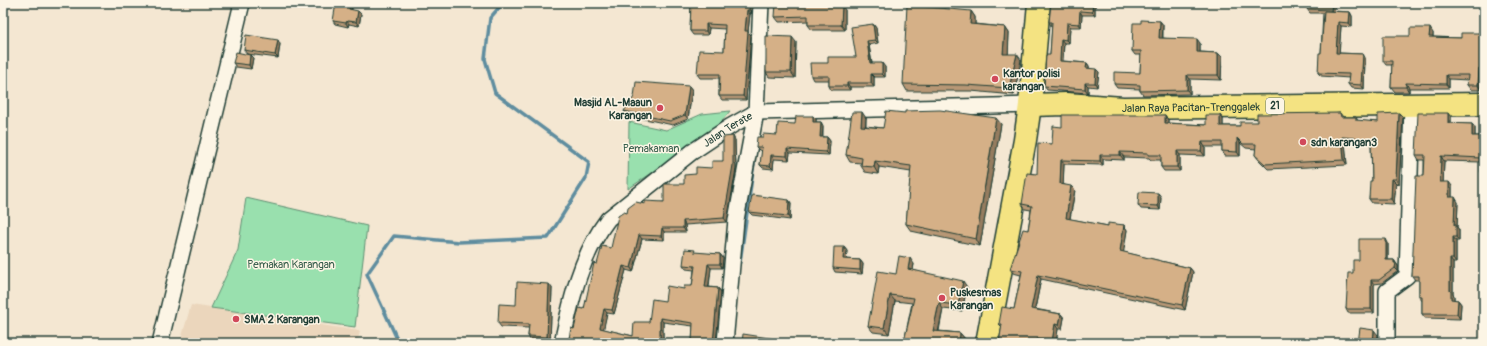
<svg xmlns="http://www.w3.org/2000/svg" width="1487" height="346" viewBox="0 0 1487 346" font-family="Pangolin,sans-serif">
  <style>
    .built { fill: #ebd6bc }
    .green { fill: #99e0ae; stroke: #5c8e71 }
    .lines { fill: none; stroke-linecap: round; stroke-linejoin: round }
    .stream { stroke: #5e8d9f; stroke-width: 3.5 }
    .minor-casing { stroke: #1f3d34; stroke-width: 18 }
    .highway-casing { stroke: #1f3d34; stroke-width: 25 }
    .minor { stroke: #fcf5e5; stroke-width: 15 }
    .highway { stroke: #f4e382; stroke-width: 22 }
    .wall { fill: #b79774; stroke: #1f3d34 }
    .shaded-wall { fill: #957b5e; stroke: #1f3d34 }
    .building { fill: #d5b087; stroke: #1f3d34 }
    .poi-dot { fill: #d1495b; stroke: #fcf5e5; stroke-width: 1.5 }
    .labels { text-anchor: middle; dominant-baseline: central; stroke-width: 3; stroke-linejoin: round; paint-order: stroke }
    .shield { fill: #fcf5e5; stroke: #617469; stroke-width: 1 }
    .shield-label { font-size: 10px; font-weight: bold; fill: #1f3d34 }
    .poi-label { font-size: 11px; font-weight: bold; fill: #1f3d34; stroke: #fcf5e5; text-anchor: start }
    .street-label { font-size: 11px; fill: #1f3d34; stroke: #fcf5e5 }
    .park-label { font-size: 11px; fill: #375e4c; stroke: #fcf5e5 }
  </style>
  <rect width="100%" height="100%" fill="#f4e7d2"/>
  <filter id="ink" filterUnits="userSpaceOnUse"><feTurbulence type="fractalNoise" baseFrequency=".025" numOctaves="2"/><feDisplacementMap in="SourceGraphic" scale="8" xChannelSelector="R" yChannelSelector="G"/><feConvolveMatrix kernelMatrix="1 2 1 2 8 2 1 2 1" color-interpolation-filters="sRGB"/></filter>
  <g filter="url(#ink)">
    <path class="built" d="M191,305L211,308L360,331L357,343H180Z"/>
    <g class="green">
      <path d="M730,111L713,132L628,189L629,122L666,130L702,114Z"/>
      <path d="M246,198L367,226L355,327L211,308L238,250Z"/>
    </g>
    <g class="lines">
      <g class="stream">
        <path d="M740,262L754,163"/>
        <path d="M399,343L367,274L394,236L459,242L548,238L586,178L589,162L495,93L485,59L490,18L503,3"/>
      </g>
      <g class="minor-casing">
        <g id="minor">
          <path d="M160,343L242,3"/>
          <path id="s1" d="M562,343C571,300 581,255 608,219L692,152L731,126L756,112L1030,105"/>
          <path d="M725,343L736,220L756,112L761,3"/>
          <path d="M1387,343V291L1407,276L1412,105"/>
        </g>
      </g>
      <g class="highway-casing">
        <g id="highway">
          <path id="s2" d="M1030,105L1066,104L1123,108L1484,104"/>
          <path d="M987,343L1025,140L1030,105L1039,3"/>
        </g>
      </g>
      <use href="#minor" class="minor"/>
      <use href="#highway" class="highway"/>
    </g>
    <g class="wall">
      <path d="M691,3H753L751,14H750L748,32L751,35L746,100H722L719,96V78H700L697,74L724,51L725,29L709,28L708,35H693L690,31Z"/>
      <path d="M1051,3H1095V15H1082L1081,27H1070L1069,43H1064L1063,61L1087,63L1089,66V68L1099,72L1097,87L1088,86V93L1047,90L1044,86L1050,55L1052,26H1051L1049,22Z"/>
      <path d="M1308,3L1334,11L1350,12L1352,16V27L1341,26L1339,53L1363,54L1365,58L1364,89L1351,88L1348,84L1349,78L1321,76L1318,73L1321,53L1323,13H1310L1307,9Z"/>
      <path d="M817,4L845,10V30H812L808,25V21L779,22L775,17Z"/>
      <path d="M352,6V10L361,14L359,26L349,24L348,27L335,24L333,21Z"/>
      <path d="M971,11L975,17V24L1005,27L1009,33L1008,54L1021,60L1014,95L971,91H907L903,84Z"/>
      <path d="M1160,21L1163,25V38L1200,43V52L1218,53L1222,57L1221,80L1190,79V94L1143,95L1140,91V89L1117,88L1114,84L1140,73L1141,55H1135L1132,51L1141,23Z"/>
      <path d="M873,24L876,28L878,43L869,45L872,63L885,67V77H874V87H850V90H831L829,86V80H813L811,76L828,63L856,57Z"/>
      <path d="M1433,33V37L1461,38L1484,33V73H1482L1481,90H1471L1467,85L1468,80L1449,79V88H1409V92H1395L1391,87L1392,65H1386L1383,61L1410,36Z"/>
      <path d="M796,42L795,78L769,77L766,72Z"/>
      <path d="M280,44L278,58L247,54L244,50Z"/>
      <path d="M250,55L253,58L251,69L236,67L233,63Z"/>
      <path d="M689,86L692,90L688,119L673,125L626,115L624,111Z"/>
      <path d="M1340,113L1343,117H1356L1358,121L1378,122L1399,113L1403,117L1399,184L1396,183L1394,204L1372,203L1369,199L1372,181L1371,143L1345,142L1347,165L1268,169L1259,160L1255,155L1256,149L1246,148L1240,143V156H1225L1222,151V147H1205V156L1180,155V171H1164L1161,167V160H1151L1149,158L1124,157V160L1103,159V165L1064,164L1063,184L1075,190L1070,219L1108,226L1124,225L1127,230L1123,252L1190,268L1193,272L1185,310L1041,279L1035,309L1061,314L1064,318L1062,329H1058L1056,343H999L1002,327L999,324L1014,309L1021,275L1013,273L1010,269L1028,230L1031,210L1025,209L1022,204L1052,144L1062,127L1165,115L1168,120V123L1206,125L1220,115L1223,119V126H1240L1257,122Z"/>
      <path d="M813,116L816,119V122H821L823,126V137H827L830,141L829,155L790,153L789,160L774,159L773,169L763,168L760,165L762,151L759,150L756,147L763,137L777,135L795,124Z"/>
      <path d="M1451,117V124H1472L1475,128V136H1484V176L1481,172V162L1444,161L1443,182L1452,186V197L1458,202L1457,227L1459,230V241H1456V263H1453V293L1454,296V300H1458L1461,304L1460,319L1425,318L1422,314V301L1419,296V280H1415L1412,276L1424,176V160H1419L1416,155Z"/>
      <path d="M866,118V126L883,128L1001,124L980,246L911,231L906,224L911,172L879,167L878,174L865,172L861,166V163L850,162L846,155Z"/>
      <path d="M735,140L736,169L727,222L685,225L686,232H664V240L642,239L633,272L626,270L614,314L607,313L603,329L633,336L649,322L665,301L684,289L692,286L694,270L686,269L683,265L696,253L720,254L723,258L722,268H711L709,287L718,288L721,292L716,343H692L693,326L663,322V343H572V342L569,338L574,329L584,309L597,264L611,248L627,213L645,204L664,202L684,184L696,174L712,168L723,161Z"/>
      <path d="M1158,193L1161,197L1160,210L1141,209L1138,205Z"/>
      <path d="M789,200L791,203L790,220L752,215L749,212Z"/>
      <path d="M1388,243V260H1394L1398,266V271L1382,283L1374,284V313H1348L1346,309L1353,273L1359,260Z"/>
      <path d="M844,247L847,251L846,259L860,260L863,264L862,274L835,272L833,268Z"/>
      <path d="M914,264L913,270L967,287L962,311L943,309L939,331L960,333L965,339L905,337L912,303L895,301L889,334L873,332L868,326L896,274Z"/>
      <path d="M552,288L550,342L531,341L528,336L529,328L501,327L498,323L516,305Z"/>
    </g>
    <g class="shaded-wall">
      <path d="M350,3L352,6L351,13L349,9Z"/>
      <path d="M750,3H753L751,14L749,10Z"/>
      <path d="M1093,3H1095V15L1092,12Z"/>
      <path d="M1332,3H1335L1334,14L1331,10Z"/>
      <path d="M842,5L845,10V30L841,25Z"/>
      <path d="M747,10L750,14L748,32L751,35L746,100L743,96L745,31Z"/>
      <path d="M358,11L361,14L359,26L356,22Z"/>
      <path d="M971,11L975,17V30L970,24Z"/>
      <path d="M1080,11L1082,15L1081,27L1079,24Z"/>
      <path d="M1350,12L1352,16V27L1349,23Z"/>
      <path d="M347,21L349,24L348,27L346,23Z"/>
      <path d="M1160,21L1163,25L1162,42L1159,38Z"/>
      <path d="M1338,22L1341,26L1339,56L1336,53Z"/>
      <path d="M1067,23L1070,27L1069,43L1066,40Z"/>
      <path d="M706,24L709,28L708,35L706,31Z"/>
      <path d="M873,24L876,28L878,43L875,40Z"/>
      <path d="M1005,27L1009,33L1008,60L1003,54Z"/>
      <path d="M1430,28L1433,33V41L1429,37Z"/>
      <path d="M792,37L796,42L795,78L791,72Z"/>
      <path d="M1061,39L1064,43L1062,64L1060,61Z"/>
      <path d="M1197,39L1200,43V56L1197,52Z"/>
      <path d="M278,40L280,44L278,58L275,55Z"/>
      <path d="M867,41L869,45L872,66L870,63Z"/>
      <path d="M1218,53L1222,57L1221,80L1218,75Z"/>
      <path d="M1017,54L1021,60L1014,95L1009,88Z"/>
      <path d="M1363,54L1365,58L1364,89L1361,85Z"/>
      <path d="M250,55L253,58L251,69L249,65Z"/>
      <path d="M882,63L885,67V77L882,74Z"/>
      <path d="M1087,63L1089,66V72L1086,68Z"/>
      <path d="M1479,68L1482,73L1481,90L1478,85Z"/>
      <path d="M1096,69L1099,72L1097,87L1095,83Z"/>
      <path d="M871,74L874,77V87L871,83Z"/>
      <path d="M1187,75L1190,79V94L1187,90Z"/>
      <path d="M1446,75L1449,79V88L1446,84Z"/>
      <path d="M847,83L850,87V90L847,86Z"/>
      <path d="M1085,83L1088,86V93L1085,89Z"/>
      <path d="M1406,83L1409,88V92L1406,87Z"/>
      <path d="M689,86L692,90L688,119L685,115Z"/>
      <path d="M862,112L866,118L865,132L861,126Z"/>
      <path d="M1399,113L1403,117L1399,184L1396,179Z"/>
      <path d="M1448,113L1451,117V128L1448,123Z"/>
      <path d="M1165,115L1168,120V128L1165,123Z"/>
      <path d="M1220,115L1223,119V131L1220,126Z"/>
      <path d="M813,116L816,119V125L813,122Z"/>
      <path d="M996,118L1001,124L980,246L976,239Z"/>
      <path d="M821,122L823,126L822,140L820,137Z"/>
      <path d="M1472,124L1475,128V140L1472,136Z"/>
      <path d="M733,136L735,140L736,169L727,222L724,218Z"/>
      <path d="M827,137L830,141L829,155L826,152Z"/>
      <path d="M1342,137L1345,142L1347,165L1344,160Z"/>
      <path d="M1237,138L1240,143V156L1237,152Z"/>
      <path d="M1202,142L1205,147V156L1201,151Z"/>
      <path d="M787,149L790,153L789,160L787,156Z"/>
      <path d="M1177,151L1180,155V171L1177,167Z"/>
      <path d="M1120,152L1124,157V160L1120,155Z"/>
      <path d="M771,155L774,159L773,169L770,166Z"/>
      <path d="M1100,155L1103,159V165L1100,161Z"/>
      <path d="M1441,156L1444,161L1443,186L1440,182Z"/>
      <path d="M1061,160L1064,164L1063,189L1060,184Z"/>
      <path d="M875,161L879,167L878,174L874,167Z"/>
      <path d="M1392,179L1396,183L1394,204L1391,199Z"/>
      <path d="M1449,182L1452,186V202L1449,197Z"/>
      <path d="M1071,186L1075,190L1069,223L1066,218Z"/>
      <path d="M1158,193L1161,197L1160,210L1158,206Z"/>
      <path d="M1455,197L1458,202L1457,227L1459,230V241L1456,237L1454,225Z"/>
      <path d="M789,200L791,203L790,220L788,216Z"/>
      <path d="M683,221L685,225L686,232L683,228Z"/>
      <path d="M1124,225L1127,230L1123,256L1120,251Z"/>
      <path d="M662,228L664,232V240L661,236Z"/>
      <path d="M639,235L642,239L633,272L631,268Z"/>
      <path d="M1453,237L1456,241V263L1453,259Z"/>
      <path d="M1386,239L1388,243V264L1386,260Z"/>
      <path d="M844,247L847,251L846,263L843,259Z"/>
      <path d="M720,254L723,258L722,268L720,264Z"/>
      <path d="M910,258L914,264L912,275L908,269Z"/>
      <path d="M1450,259L1453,263V293L1454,296V304L1451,299L1450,291Z"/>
      <path d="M860,260L863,264L862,274L860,270Z"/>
      <path d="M1394,260L1398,266V271L1395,268L1394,263Z"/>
      <path d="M708,264L711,268L708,291L705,287Z"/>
      <path d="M623,266L626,270L614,314L612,310Z"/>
      <path d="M1190,268L1193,272L1185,310L1182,305Z"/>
      <path d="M1038,275L1041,279L1034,313L1031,309Z"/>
      <path d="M1371,280L1374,284V313L1371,309Z"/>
      <path d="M963,281L967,287L962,311L958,305Z"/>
      <path d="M549,284L552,288L550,342L547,337Z"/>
      <path d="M718,288L721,292L716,343H713Z"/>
      <path d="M890,295L895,301L889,334L884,328Z"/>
      <path d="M1458,300L1461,304L1460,319L1457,314Z"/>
      <path d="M939,303L943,309L937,337L933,331Z"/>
      <path d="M604,309L607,313L603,332L600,328Z"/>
      <path d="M1061,314L1064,318L1062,329L1059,325Z"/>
      <path d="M660,318L663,322V343H660Z"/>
      <path d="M1055,324L1058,329L1056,343H1054L1052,341Z"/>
      <path d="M1374,330L1378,335L1377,343H1373Z"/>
      <path d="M960,333L965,339L964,343H959Z"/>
      <path d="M1037,339L1040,343H1036Z"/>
    </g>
    <g class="building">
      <path d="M336,3H350L349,9L358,11L356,22L347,21L346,23L333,21Z"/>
      <path d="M691,3H750L749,10H747L745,31H748L743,96H719L720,74H697L699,50L724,51L725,25L706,24V31H690Z"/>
      <path d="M776,3H814V4L842,5L841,25H808V16L775,17Z"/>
      <path d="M1051,3H1093L1092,12L1080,11L1079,24L1067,23L1066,40L1061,39L1060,61L1087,63L1086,68L1096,69L1095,83H1085V89L1044,86L1046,55H1050L1052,22H1049Z"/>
      <path d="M1308,3H1332L1331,10L1307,9Z"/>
      <path d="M907,5L971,11L970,24L1005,27L1003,54H1017L1009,88L966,85L903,84Z"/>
      <path d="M1324,11L1350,12L1349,23L1338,22L1336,53L1363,54L1361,85L1348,84L1349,74L1318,73L1319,53H1321Z"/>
      <path d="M1141,20L1160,21L1159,38L1197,39V52L1218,53V75H1187V90L1140,91V85L1114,84V72L1140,73L1141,51H1132L1133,23H1141Z"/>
      <path d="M873,24L875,40L867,41L870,63H882V74H871V83H847V86H829V76H811L810,63H828V57H856L851,27Z"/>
      <path d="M1410,28H1430L1429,37L1461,38V33H1484V69L1479,68L1478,85H1467L1468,75H1446V84L1406,83V87H1391L1392,61H1383V36H1410Z"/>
      <path d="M246,35L278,40L275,55L244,50Z"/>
      <path d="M766,36L792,37L791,72H766Z"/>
      <path d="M236,52L250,55L249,65L233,63Z"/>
      <path d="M636,82L689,86L685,115L670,121L624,111L634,97Z"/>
      <path d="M940,110L996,118L976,239L906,224L911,166L875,161L874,167L861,166L862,158L846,155L852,112H862L861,126L883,128L886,111L905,113V111Z"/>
      <path d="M1340,113L1341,117H1356V120L1378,122V114L1399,113L1396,179H1392L1391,199H1369L1370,181H1372L1371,139L1342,137L1344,160L1265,164L1255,155L1256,144H1243L1237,138V152L1222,151V142H1202L1201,151H1177V167H1161V155H1148V153L1120,152V155H1100V161L1061,160L1060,184L1071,186L1066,218L1108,226V223L1124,225L1120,251L1190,268L1182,305L1038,275L1031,309L1061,314L1059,325L1055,324L1052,341L1037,339L1036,343H999L1002,324H999L1002,307L1014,309L1022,271L1010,269L1023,229L1028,230L1032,206L1022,204L1027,173L1037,174L1038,143L1052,144L1053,126L1062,127V115H1165V123L1206,125V115H1220V126H1240V122H1257V114Z"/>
      <path d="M1418,113H1448V123L1472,124V136H1484V172H1481V158L1441,156L1440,182H1449V197H1455L1454,225H1456V237H1453V259H1450V291H1451V299L1458,300L1457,314H1422V296H1419V276H1412L1416,176H1424L1425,155H1416Z"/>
      <path d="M796,116H813V122H821L820,137H827L826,152L787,149V156L771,155L770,166L760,165L762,147H756L757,137H763V134L777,135L778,123L795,124Z"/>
      <path d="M733,136V165L724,218L683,221V228H662L661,236L639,235L631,268L623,266L612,310L604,309L600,328L633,336L634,322H649L652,299L665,301L667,286L684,289V286H692L695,266L683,265L685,249L695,250L694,252L720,254V264H708L705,287L718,288L713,343H692L693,323L660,318V343H572L573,339L569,338L571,328L574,329L579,308L584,309L594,263L597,264L602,246L611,248L618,216L624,212L627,213L628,208L636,202L645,204V201L664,202V184H684V175L696,174V167L712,168V161H723V137Z"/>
      <path d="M1139,192L1158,193V206L1138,205Z"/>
      <path d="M752,195L789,200L788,216L749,212Z"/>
      <path d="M1359,239H1386V260H1394V263H1396L1395,268L1379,280H1371V309H1346L1348,273H1353V260H1359Z"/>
      <path d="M834,247H844L843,259L860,260V270L833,268Z"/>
      <path d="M899,256L910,258L908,269L963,281L958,305L939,303L933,331L960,333L959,343H903V337H905L914,298L890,295L884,328L868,326L878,271L896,274Z"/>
      <path d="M517,282L549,284L547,337L528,336L529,324L498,323L499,304L516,305Z"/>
      <path d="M1360,328L1374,330L1373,343H1337L1338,340L1358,343Z"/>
      <path d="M743,334L782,340L781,343H742Z"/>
    </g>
  </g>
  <g class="poi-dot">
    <circle cx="995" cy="79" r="4"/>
    <circle cx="660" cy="108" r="4"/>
    <circle cx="1303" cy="142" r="4"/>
    <circle cx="942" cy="298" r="4"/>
    <circle cx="236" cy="319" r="4"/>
  </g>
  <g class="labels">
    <rect class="shield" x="1266" y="98" width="18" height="16" rx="3"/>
    <g class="shield-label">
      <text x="1275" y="106">21</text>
    </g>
    <g class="poi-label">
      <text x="1003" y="73">Kantor polisi<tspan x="1003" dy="13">karangan</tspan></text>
      <text x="652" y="102" text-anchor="end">Masjid AL-Maaun<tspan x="652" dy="13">Karangan</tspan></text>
      <text x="1311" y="142">sdn karangan3</text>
      <text x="950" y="292">Puskesmas<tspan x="950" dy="13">Karangan</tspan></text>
      <text x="244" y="319">SMA 2 Karangan</text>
    </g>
    <g class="street-label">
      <text stroke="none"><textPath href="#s2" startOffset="161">Jalan Raya Pacitan-Trenggalek</textPath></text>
      <text stroke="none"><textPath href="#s1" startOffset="283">Jalan Terate</textPath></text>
    </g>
    <g class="park-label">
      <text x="651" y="148">Pemakaman</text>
      <text x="291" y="264">Pemakan Karangan</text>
    </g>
  </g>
  <rect width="1487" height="346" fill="none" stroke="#fcf5e5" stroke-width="16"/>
  <rect x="8" y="8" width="1471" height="330" fill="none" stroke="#1f3d34" stroke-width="1.5" filter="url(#ink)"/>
</svg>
